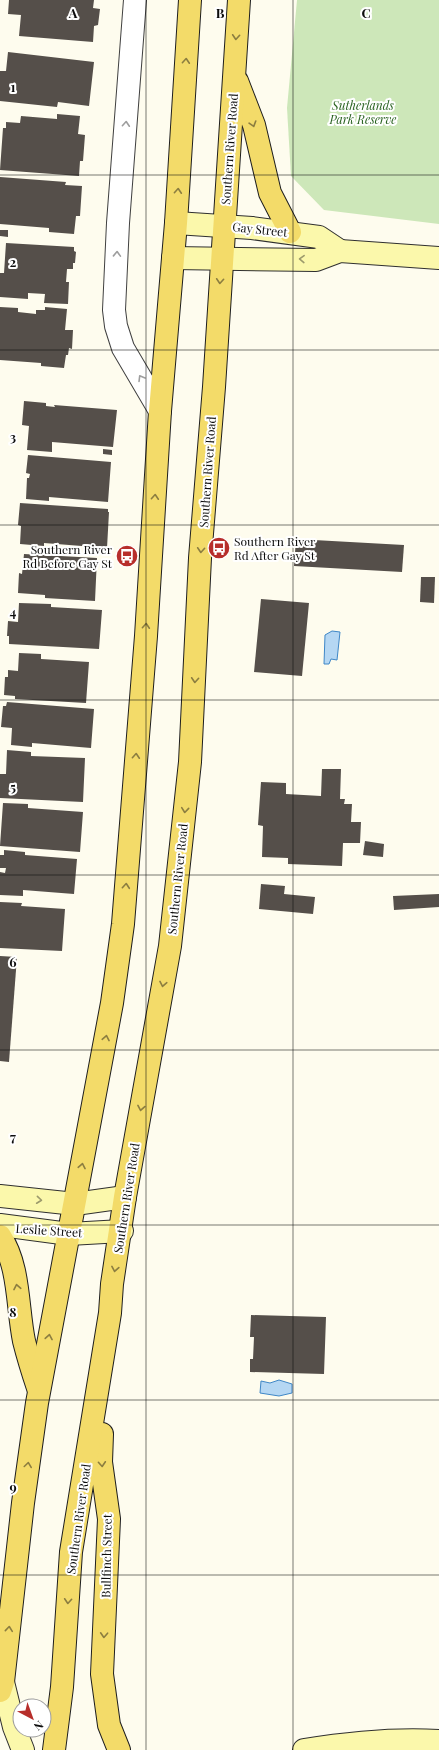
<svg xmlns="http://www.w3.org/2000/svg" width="439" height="1750" viewBox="0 0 439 1750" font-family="'Playfair Display',serif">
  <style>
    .green { fill: #cde7b9 }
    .water { fill: #b5d7f3; stroke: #3f87c7 }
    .building { fill: #554f4a }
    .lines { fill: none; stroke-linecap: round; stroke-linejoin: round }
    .street-casing { stroke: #404040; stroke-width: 24 }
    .secondary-casing { stroke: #2f2f2f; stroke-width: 24 }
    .primary-casing { stroke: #1e1e1e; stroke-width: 24 }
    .street { stroke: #fff; stroke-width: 22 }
    .secondary { stroke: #fbf8ab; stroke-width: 22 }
    .primary { stroke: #f3db69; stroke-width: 22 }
    .oneway { stroke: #8c7e40 }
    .oneway2 { stroke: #9e9e9e }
    .oneway3 { stroke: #9c9a6c }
    .grid { fill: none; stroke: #0d0d0d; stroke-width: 1; stroke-opacity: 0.55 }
    .labels { text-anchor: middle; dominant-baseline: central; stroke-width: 4; stroke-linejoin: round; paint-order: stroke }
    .park-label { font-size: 12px; font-style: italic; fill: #296220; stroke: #fff }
    .street-label { font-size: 12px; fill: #0d0d0d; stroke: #fff }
    .poi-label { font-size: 12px; fill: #0d0d0d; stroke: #fff; text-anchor: start }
    .grid-label { font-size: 13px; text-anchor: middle; font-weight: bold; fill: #0d0d0d; stroke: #fff; stroke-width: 4; stroke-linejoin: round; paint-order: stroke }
  </style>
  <rect width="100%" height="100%" fill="#fefcee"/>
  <path class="green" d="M297,0H439V224L324,210L291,176L287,108Z"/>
  <g class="water">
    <path d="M332,631L340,632L337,660L331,659L329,664H324L325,635Z"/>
    <path d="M279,1380L292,1384V1393L279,1396L260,1393L261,1381L270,1383Z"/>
  </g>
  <g class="building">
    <path d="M9,0H94L93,8L100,9L98,25L94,26L93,42L19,36L21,15L8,14Z"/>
    <path d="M8,52L94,62L89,106L58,102L57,107L0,101V71H6Z"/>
    <path d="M57,114L80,116L78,134L85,135L83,161H80L79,176L0,170L3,128H6V122L20,123L21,116L57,119Z"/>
    <path d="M0,177L66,182L65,185L82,186L80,216H76L74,234L49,232V228L0,224Z"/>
    <path d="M0,230H8V237L0,236Z"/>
    <path d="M6,243L74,247V251L76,252L75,263H73V269H67L66,282H69L68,304L44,303L45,294L28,293V299L0,297V273H4Z"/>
    <path d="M0,307L18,308V312L36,314V310H45V307L67,309L65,330H73L72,349L69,348L68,355H66L64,368L41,366V363L0,360Z"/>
    <path d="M24,401L46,403V406L55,407L54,405L117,410L113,447L52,442V452L27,450L29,426L22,425Z"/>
    <path d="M103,449L112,450V455L103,454Z"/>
    <path d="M28,455L111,462L108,502L49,497V501L26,499L27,478H29L30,474L26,473Z"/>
    <path d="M20,503L108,509V512H109L107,548L44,543V546L20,544L21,526L18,525Z"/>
    <path d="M296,539L404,545L402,572L294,566Z"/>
    <path d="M24,554L97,558L95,601L45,598V595L18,593L19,573L22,574Z"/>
    <path d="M421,577H435L434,603L420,602Z"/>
    <path d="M261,599L309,603L302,676L254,672Z"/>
    <path d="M19,603L51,604V607L102,610L99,649L9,644V636H7L8,621L18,622Z"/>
    <path d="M19,653L41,654V659L89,662L86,703L15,699V696L4,695L5,677H8V670L18,671Z"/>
    <path d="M7,702L94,709L91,748L32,743V747L11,745L12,728L1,727L3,706H6Z"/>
    <path d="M7,750L31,752V756L85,758L83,802L0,798V774H6Z"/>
    <path d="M322,769H341L340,799H345L344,804H352L351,822H361L360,843H343L342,866L288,864V858L262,857L263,826L258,825L261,782L286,783V794L321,796Z"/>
    <path d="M3,803L28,804V808L83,812L80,852L0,846Z"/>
    <path d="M365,841L384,844L383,857L363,855Z"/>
    <path d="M4,850L25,852V855L77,859L74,894L23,890V896L0,895V872L5,873L6,868H0V855H4Z"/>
    <path d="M261,884L285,886L284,894L315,897L313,914L259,909Z"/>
    <path d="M439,894V907L394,910L393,896Z"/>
    <path d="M0,902L22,903L21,906L65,909L62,951L0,948Z"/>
    <path d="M0,956L17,957L9,1062L0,1061Z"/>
    <path d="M251,1315L326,1317L324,1374L250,1372V1359H253L254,1337H250Z"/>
  </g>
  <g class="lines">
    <g class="street-casing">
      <path id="street" d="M135,0L118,223L114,310L116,326L123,348L160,411"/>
    </g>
    <g class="secondary-casing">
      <g id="secondary">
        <path d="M176,223L252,228L319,237L340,251"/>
        <path d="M173,258L316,260L340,251L439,258"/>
        <path d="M0,1196L75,1204L125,1197"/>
        <path d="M0,1225L69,1234L122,1231"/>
        <path d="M3,1682L14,1727L23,1750"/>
        <path d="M304,1750C348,1743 394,1738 439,1741"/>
      </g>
    </g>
    <g class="primary-casing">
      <g id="primary">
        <path d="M237,81L254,125L270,193L290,232"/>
        <path d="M0,1236C20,1266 17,1307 24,1341C28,1357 33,1373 38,1388"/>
        <path d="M102,1434L101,1462L109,1519L102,1674L109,1725L119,1750"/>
        <path d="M0,1691L3,1682L23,1503L37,1403L112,1003L123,924L146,636L160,411L176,223L190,0"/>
        <path d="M54,1750L62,1687L71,1552L110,1313L112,1284L125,1197L170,946L190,762L200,558L214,387L239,0"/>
      </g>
    </g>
    <use href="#street" class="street"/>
    <use href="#secondary" class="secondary"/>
    <use href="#primary" class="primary"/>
  </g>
  <defs><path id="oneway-chevron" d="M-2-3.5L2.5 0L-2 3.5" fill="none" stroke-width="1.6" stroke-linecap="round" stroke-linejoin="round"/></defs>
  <g class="oneway">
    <use href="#oneway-chevron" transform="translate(236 37) rotate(94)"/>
    <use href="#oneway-chevron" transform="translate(186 61) rotate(-86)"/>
    <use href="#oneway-chevron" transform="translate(253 124) rotate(73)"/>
    <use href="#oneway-chevron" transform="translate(178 191) rotate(-86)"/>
    <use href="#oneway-chevron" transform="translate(220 281) rotate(94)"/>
    <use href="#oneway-chevron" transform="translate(155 497) rotate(-86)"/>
    <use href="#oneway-chevron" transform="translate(201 550) rotate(94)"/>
    <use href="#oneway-chevron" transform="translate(146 626) rotate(-86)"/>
    <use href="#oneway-chevron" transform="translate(195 680) rotate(94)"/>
    <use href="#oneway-chevron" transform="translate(136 756) rotate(-86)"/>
    <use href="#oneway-chevron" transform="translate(185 810) rotate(96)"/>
    <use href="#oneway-chevron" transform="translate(126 886) rotate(-85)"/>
    <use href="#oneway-chevron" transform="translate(163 984) rotate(101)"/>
    <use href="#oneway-chevron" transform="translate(106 1038) rotate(-79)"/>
    <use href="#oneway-chevron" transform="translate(141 1108) rotate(100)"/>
    <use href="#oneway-chevron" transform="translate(82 1166) rotate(-79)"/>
    <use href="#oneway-chevron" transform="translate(115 1269) rotate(100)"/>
    <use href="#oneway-chevron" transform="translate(17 1287) rotate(-101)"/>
    <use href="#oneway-chevron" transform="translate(49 1337) rotate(-80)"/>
    <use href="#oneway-chevron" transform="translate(102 1464) rotate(86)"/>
    <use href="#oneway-chevron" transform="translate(28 1465) rotate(-82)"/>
    <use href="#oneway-chevron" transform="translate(68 1601) rotate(94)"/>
    <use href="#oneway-chevron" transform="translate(9 1629) rotate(-84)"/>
    <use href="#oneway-chevron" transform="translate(104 1635) rotate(93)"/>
  </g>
  <g class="oneway2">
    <use href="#oneway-chevron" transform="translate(126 124) rotate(-86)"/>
    <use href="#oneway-chevron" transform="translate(117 254) rotate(-88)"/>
    <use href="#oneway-chevron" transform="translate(141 378) rotate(-121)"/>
  </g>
  <g class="oneway3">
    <use href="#oneway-chevron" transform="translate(302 259) rotate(-178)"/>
    <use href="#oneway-chevron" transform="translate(39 1200) rotate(6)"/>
  </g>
  <path class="grid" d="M146,0V1750M293,0V1750M0,175H439M0,350H439M0,525H439M0,700H439M0,875H439M0,1050H439M0,1225H439M0,1400H439M0,1575H439"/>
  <defs>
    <g id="bus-disc" transform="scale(1.15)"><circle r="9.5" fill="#b72e2b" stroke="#fff"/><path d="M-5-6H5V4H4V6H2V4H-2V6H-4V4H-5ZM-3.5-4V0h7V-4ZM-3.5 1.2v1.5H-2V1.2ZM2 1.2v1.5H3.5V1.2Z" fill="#fff"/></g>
  </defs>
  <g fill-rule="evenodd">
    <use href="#bus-disc" x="219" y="548"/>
    <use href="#bus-disc" x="127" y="556"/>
  </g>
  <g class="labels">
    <g class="park-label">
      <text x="363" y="105">Sutherlands<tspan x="363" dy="14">Park Reserve</tspan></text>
    </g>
    <g class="street-label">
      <text transform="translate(229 149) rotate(-86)">Southern River Road</text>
      <text transform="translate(260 229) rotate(6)">Gay Street</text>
      <text transform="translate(207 472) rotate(-86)">Southern River Road</text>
      <text transform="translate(177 879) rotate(-84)">Southern River Road</text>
      <text transform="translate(126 1198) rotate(-81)">Southern River Road</text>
      <text transform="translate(49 1230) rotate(4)">Leslie Street</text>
      <text transform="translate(78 1519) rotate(-82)">Southern River Road</text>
      <text transform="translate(106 1556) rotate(-89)">Bullfinch Street</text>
    </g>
    <g class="poi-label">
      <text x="234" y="541">Southern River<tspan x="234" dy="14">Rd After Gay St</tspan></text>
      <text x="112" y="549" text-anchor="end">Southern River<tspan x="112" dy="14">Rd Before Gay St</tspan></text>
    </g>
  </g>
  <g class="grid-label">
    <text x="73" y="18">A</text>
    <text x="220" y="18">B</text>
    <text x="366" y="18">C</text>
    <text x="13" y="92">1</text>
    <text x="13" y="267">2</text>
    <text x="13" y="442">3</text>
    <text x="13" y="617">4</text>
    <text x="13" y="792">5</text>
    <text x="13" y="967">6</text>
    <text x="13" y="1142">7</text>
    <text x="13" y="1317">8</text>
    <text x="13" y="1492">9</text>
  </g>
  <g transform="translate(32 1718) rotate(139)"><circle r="19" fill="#ffffff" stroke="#9e9e9e"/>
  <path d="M0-3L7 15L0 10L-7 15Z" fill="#b72e2b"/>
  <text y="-6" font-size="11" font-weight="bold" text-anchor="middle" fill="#0d0d0d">N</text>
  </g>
</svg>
